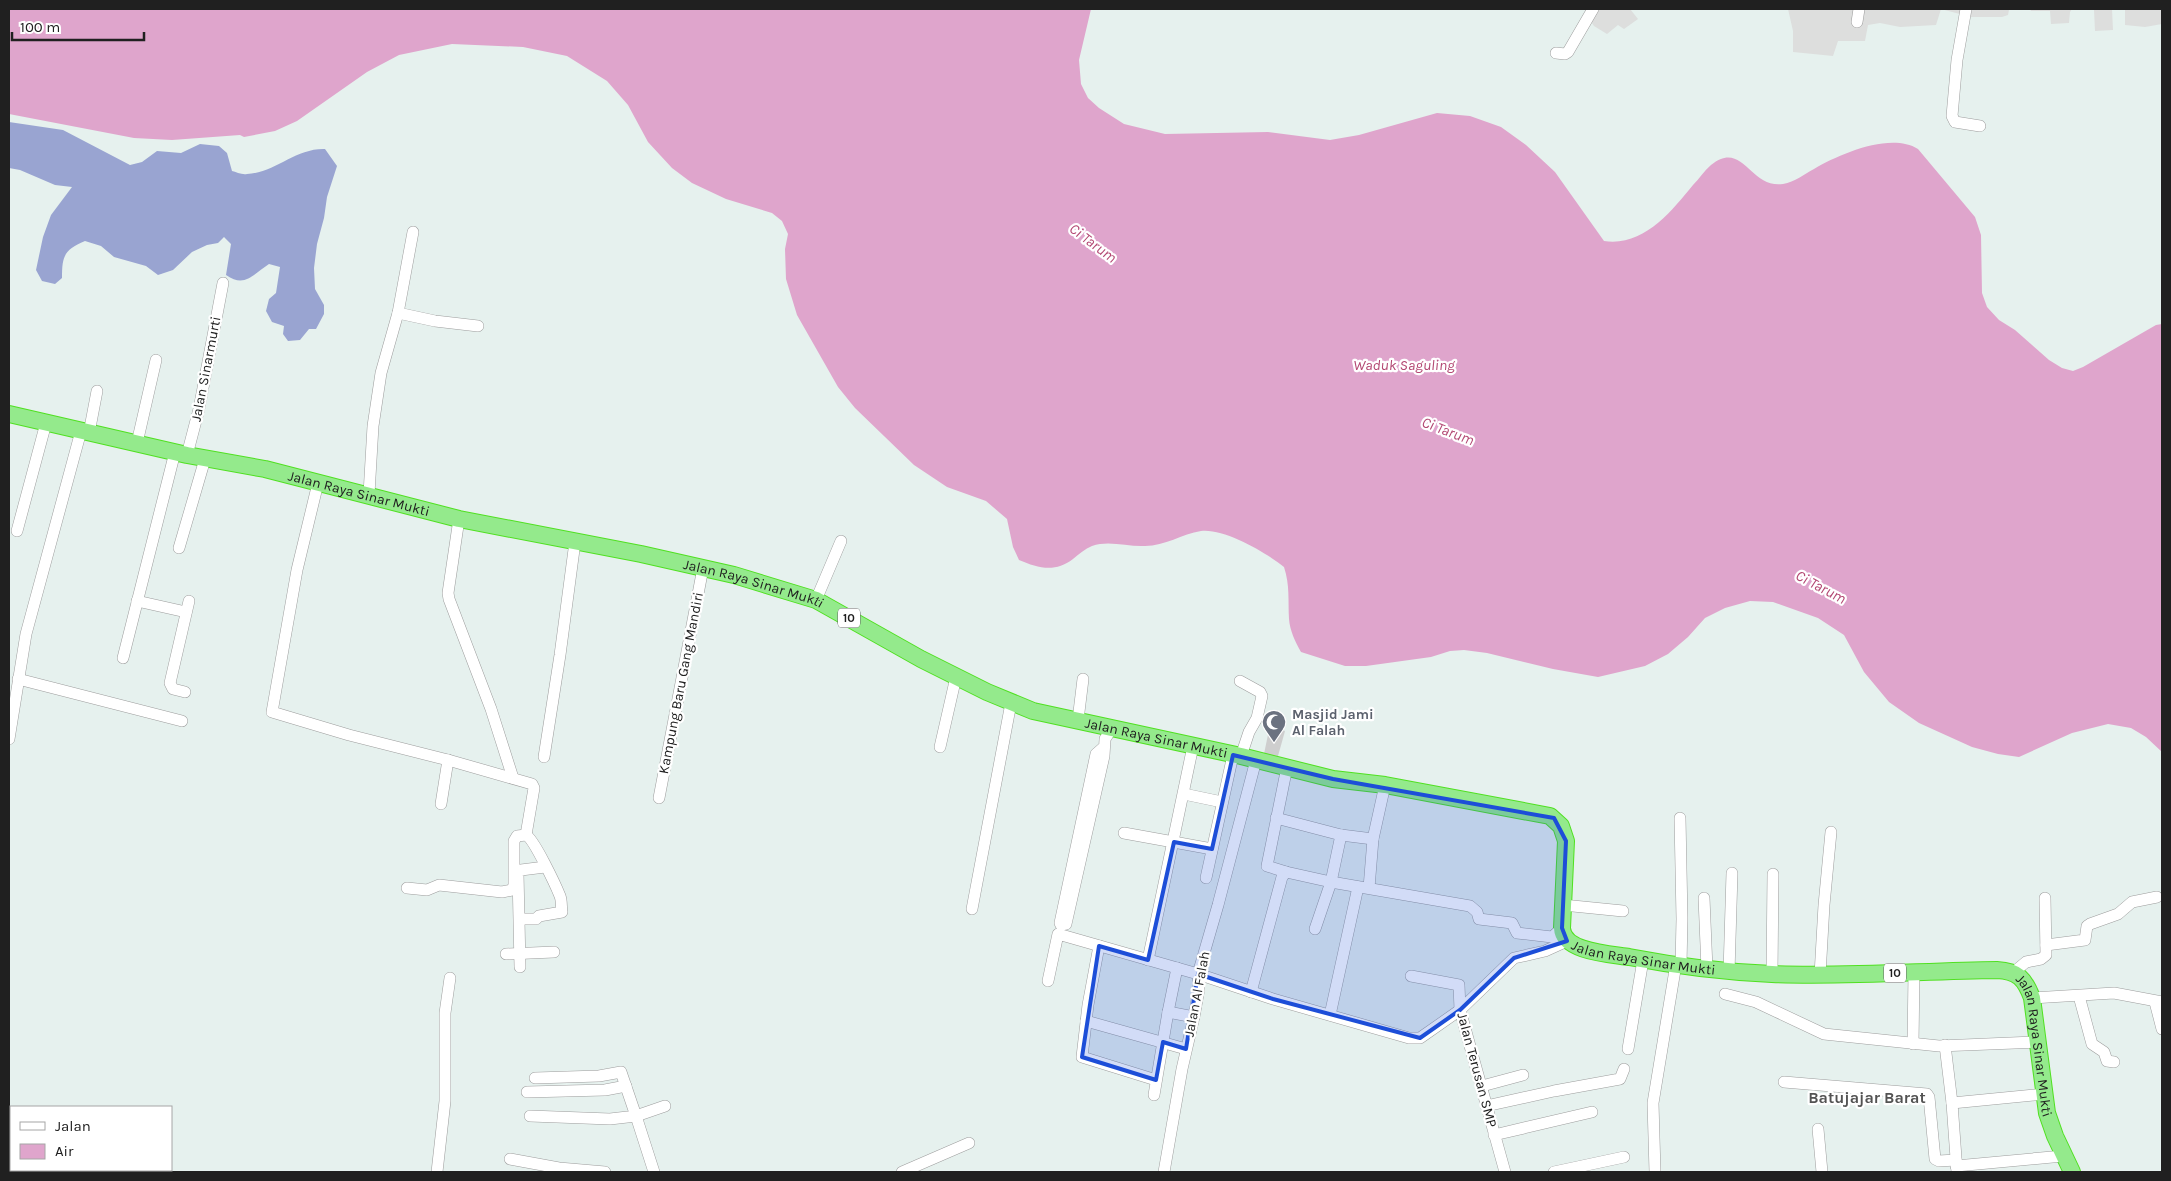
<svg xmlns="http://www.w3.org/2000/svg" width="2171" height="1181" viewBox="0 0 2171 1181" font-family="Karla,sans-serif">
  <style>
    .residential { fill: #dddedd }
    .religious { fill: #cecece }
    .forest { fill: #99a4d1 }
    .water { fill: #dfa5cc }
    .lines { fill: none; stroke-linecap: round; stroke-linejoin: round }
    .minor-casing { stroke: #9d9d9d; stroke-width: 12 }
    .highway-casing { stroke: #50e021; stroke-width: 18 }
    .minor { stroke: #fff; stroke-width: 11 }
    .highway { stroke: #94ea8c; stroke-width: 16 }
    .marked { fill: #1d4ed8; fill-opacity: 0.2; stroke: #1d4ed8; stroke-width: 4; stroke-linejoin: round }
    .labels { text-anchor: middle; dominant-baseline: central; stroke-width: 4.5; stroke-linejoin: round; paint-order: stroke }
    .shield { fill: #fff; stroke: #636363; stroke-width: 1 }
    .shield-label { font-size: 12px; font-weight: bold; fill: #202020 }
    .street-label { font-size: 14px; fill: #202020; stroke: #fff }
    .worship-label { font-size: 14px; font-weight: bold; fill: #5b616d; stroke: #fff; text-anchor: start }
    .water-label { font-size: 15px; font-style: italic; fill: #b34873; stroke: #fff }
    .quarter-label { font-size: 16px; font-weight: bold; fill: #535353; stroke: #fff }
  </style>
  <rect width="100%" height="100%" fill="#e6f1ee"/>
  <g class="residential">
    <path d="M1588,9H1630L1638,19L1624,29L1618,25L1607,34L1594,26L1590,20Z"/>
    <path d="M1788,9H2014L2009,10L2008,15L2002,17H1971L1941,9L1936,25L1900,27L1880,23L1868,25L1865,41H1838L1833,56L1793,52V31Z"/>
    <path d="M2030,9H2072L2070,12L2069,23L2051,24L2050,11H2031Z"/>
    <path d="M2073,9H2112L2113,30L2095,31L2094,10Z"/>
    <path d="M2125,9H2161L2162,24L2145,27L2125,25Z"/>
  </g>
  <path class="religious" d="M1270,725L1285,731L1278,756L1264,754Z"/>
  <path class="forest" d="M9,122L63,130L130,165L142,162L157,151L181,153L200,144L219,146L227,153L232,171C236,172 242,175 247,174C275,173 295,148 325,149L337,166L327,197L324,218L317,244L314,268L315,289L324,305V314L316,329H309L300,340L288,341L283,334L284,326L272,322L266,311L269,299L276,293L280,267L269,264C252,275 245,288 226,275L231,244L224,237L218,243L207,245L192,252L173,270L158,275L146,266L114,257L101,246L85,241C64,250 62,256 62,278L55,284L42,281L36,270L43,237L51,215L72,187L55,185L20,170L9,168Z"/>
  <path class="water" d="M9,9H1091L1079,60L1081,84L1088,98L1099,108L1124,124L1165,134L1268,132L1330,140L1359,135L1437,113L1470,116L1501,127L1526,145L1555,172L1604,241C1643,247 1671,212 1693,185C1699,179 1704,171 1711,165C1743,139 1750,189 1783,184C1795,182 1804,174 1814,169C1840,154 1890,132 1918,149L1975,217L1981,235L1982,293L1987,307L1999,320L2015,330L2049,360L2062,368L2073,371L2083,367L2156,325L2162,324V752L2146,737L2131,728L2108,724L2072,733L2019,757L1998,754L1972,747L1919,723L1889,702L1864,672L1844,635L1818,618L1773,602L1750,601L1725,608L1705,618L1688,637L1668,654L1645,666L1598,677L1553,669L1487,653L1464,650L1450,651L1431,657L1366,666H1345L1301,652C1295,641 1290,631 1289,619C1288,601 1290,585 1284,567C1267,553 1224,528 1201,531C1182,534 1165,546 1145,546C1128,547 1109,540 1092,546C1085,549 1079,554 1073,559C1055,573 1038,568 1019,560L1013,547L1007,519L986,501L947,487L914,465L855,408L838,387L797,315L786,279L785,249L788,234L782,221L772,213L726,199L692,183L672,168L648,142L628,105L607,81L567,56L523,47L452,44L399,55L367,72L297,121L275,131L244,137L240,135L172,140L134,138L9,114Z"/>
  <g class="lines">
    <g class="minor-casing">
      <g id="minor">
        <path d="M1966,9L1957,60L1952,116L1955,122L1980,126"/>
        <path d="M1857,22L1859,9"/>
        <path d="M1556,53L1565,54L1568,52L1593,9"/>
        <path d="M413,232L398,313L435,321L478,326"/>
        <path d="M89,433L97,391"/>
        <path d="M137,443L156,360"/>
        <path d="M187,455L199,409L223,283"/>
        <path d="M318,483L297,570L272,712L349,735L448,760L532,784L534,788L526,835"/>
        <path d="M369,494L373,426L381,373L398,313"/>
        <path d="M459,519L448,593L449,599L491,709L513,778"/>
        <path d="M17,531L46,423"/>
        <path d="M179,548L205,459"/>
        <path d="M816,600L841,541"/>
        <path d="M137,601L186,612"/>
        <path d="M123,658L175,452"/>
        <path d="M18,679L182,721"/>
        <path d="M1240,681L1260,692L1262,696L1257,718L1249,732L1241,756"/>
        <path d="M185,692L173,689L170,683L189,601"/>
        <path d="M1078,720L1083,679"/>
        <path d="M9,739L26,634L81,431"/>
        <path d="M940,747L956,677"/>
        <path d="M1104,747L1096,754L1060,923L1061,925L1066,924L1104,756L1105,739L1112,728"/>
        <path d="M544,757L560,655L575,542"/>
        <path d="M1184,794L1222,802"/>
        <path d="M659,798L703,568"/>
        <path d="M441,804L448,760"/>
        <path d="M1276,818L1341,835L1373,839"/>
        <path d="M1680,818L1682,919L1681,965"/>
        <path d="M1124,833L1212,849"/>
        <path d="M1286,872L1331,882L1470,906L1477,912L1479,919L1512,923L1517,933L1552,937L1562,928"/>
        <path d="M1206,878L1233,755"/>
        <path d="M407,888L427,890L439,885L502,892L512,890L514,885V841L517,836L526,835C534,839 556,886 560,896C562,901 561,907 562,912L539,916L536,919H520"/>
        <path d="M1369,888L1373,839L1385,785"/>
        <path d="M1704,898L1707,969"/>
        <path d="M1563,905L1623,911"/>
        <path d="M972,909L1011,703"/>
        <path d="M1315,929L1331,882L1341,835"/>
        <path d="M2046,945L2085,940L2087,926L2090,924L2118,914L2132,902L2157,897"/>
        <path d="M1099,946L1088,1005L1082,1057L1156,1080"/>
        <path d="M506,954L554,952"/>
        <path d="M1148,960L1193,746"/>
        <path d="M520,967L518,873L521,870L545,867"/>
        <path d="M1729,972L1732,873"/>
        <path d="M2014,972L2026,962L2041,959L2046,955L2045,898"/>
        <path d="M1772,974L1773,874"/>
        <path d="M1820,975L1824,905L1831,832"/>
        <path d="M1411,976L1459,985L1460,1010L1505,1172"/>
        <path d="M1048,981L1058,934L1198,974L1273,999L1409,1038H1420L1460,1010L1514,958L1545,951L1567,941"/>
        <path d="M1251,992L1282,877L1286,872L1267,866L1287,767"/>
        <path d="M1725,994L1756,1002L1824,1034L1939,1046L2037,1042"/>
        <path d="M2079,996L2092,1044L2104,1052L2107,1061L2114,1062"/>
        <path d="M2032,998L2114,993L2162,1002"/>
        <path d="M2155,1002L2162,1029"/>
        <path d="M1168,1012L1194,1017"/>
        <path d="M1330,1015L1358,887"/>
        <path d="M1086,1021L1186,1049"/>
        <path d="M1913,1044L1914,973"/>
        <path d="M1945,1045L1952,1103L1957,1172"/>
        <path d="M1628,1049L1643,960"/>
        <path d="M1784,1082L1927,1094L1929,1097L1935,1159L1939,1161L1956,1160"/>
        <path d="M1482,1086L1523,1075"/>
        <path d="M527,1092L605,1090L626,1086"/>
        <path d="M1154,1095L1168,1012L1177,968"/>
        <path d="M1952,1103L2044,1094"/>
        <path d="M1486,1106L1554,1091L1620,1079L1624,1069"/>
        <path d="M530,1116L610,1119L636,1116L621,1072L599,1076L535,1078"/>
        <path d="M1818,1129L1822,1172"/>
        <path d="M1494,1135L1592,1112"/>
        <path d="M510,1159L559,1168L605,1172"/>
        <path d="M1956,1166L2063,1156"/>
        <path d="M75,1172L77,1170"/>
        <path d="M437,1172L445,1101V1013L450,978"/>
        <path d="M654,1172L636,1116L665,1106"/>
        <path d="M902,1172L969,1143"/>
        <path d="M1164,1172L1182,1069L1194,1017L1199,989L1198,974L1218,905L1256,760"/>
        <path d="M1554,1172L1624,1157"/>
        <path d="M1655,1172L1653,1103L1676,964"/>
      </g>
    </g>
    <g class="highway-casing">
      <g id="highway">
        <path id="s1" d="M9,414L187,455L265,469L459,519L641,554L734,575L816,600L921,659L987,692L1033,711L1241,756L1333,779L1385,785L1550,816L1561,826L1566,841L1562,928C1563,952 1610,954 1629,957C1676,966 1724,972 1772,974C1847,977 1922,971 1997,970C2018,971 2025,979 2032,998L2047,1113L2055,1136L2072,1172"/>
      </g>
    </g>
    <use href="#minor" class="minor"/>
    <use href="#highway" class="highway"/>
  </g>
  <path class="marked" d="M1233,755L1333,779L1554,818L1566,841L1562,928L1567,941L1514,958L1460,1010L1420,1038L1273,999L1198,974L1186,1049L1163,1042L1156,1080L1082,1057L1099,946L1148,960L1174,842L1212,849Z"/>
  <defs>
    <g id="mosque-pin" transform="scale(1.25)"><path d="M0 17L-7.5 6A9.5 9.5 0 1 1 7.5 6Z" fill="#6b7280" stroke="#fff"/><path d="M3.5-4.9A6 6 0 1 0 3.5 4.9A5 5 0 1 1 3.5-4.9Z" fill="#fff"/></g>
  </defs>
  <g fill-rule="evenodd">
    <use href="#mosque-pin" x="1274" y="722"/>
  </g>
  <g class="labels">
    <g class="shield">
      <rect x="838" y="608.5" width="22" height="19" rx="4"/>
      <rect x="1884" y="963.5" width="22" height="19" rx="4"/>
    </g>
    <g class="shield-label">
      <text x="849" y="618">10</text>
      <text x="1895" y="973">10</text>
    </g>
    <g class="street-label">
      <text transform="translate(206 369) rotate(-79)">Jalan Sinarmurti</text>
      <text stroke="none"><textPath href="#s1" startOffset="359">Jalan Raya Sinar Mukti</textPath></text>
      <text stroke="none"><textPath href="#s1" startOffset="764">Jalan Raya Sinar Mukti</textPath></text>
      <text transform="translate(681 683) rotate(-79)">Kampung Baru Gang Mandiri</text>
      <text stroke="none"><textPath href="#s1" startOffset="1199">Jalan Raya Sinar Mukti</textPath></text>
      <text stroke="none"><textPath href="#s1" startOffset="1811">Jalan Raya Sinar Mukti</textPath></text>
      <text transform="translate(1197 994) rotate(-79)">Jalan Al Falah</text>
      <text stroke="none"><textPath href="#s1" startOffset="2261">Jalan Raya Sinar Mukti</textPath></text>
      <text transform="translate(1477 1070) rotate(75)">Jalan Terusan SMP</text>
    </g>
    <g class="worship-label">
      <text x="1292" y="714">Masjid Jami<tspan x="1292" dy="16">Al Falah</tspan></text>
    </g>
    <g class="water-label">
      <text transform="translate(1093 243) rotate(37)">Ci Tarum</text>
      <text x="1404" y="365">Waduk Saguling</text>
      <text transform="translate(1448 431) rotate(21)">Ci Tarum</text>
      <text transform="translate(1821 587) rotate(28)">Ci Tarum</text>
    </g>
    <g class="quarter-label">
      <text x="1867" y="1097">Batujajar Barat</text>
    </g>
  </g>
  <rect width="2171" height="1181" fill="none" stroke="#202020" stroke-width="20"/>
  <rect x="10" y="1106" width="162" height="65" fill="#ffffff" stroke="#a6a6a6"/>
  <rect x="20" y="1122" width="25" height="8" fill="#ffffff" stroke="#a6a6a6"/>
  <text x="55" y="1131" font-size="15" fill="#202020">Jalan</text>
  <rect x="20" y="1144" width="25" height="15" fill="#dfa5cc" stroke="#a6a6a6"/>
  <text x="55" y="1156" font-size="15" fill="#202020">Air</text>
  <path d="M12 32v8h132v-8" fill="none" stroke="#202020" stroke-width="2.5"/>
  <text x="20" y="32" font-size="15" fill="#202020" stroke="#ffffff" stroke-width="4" paint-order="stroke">100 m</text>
</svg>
